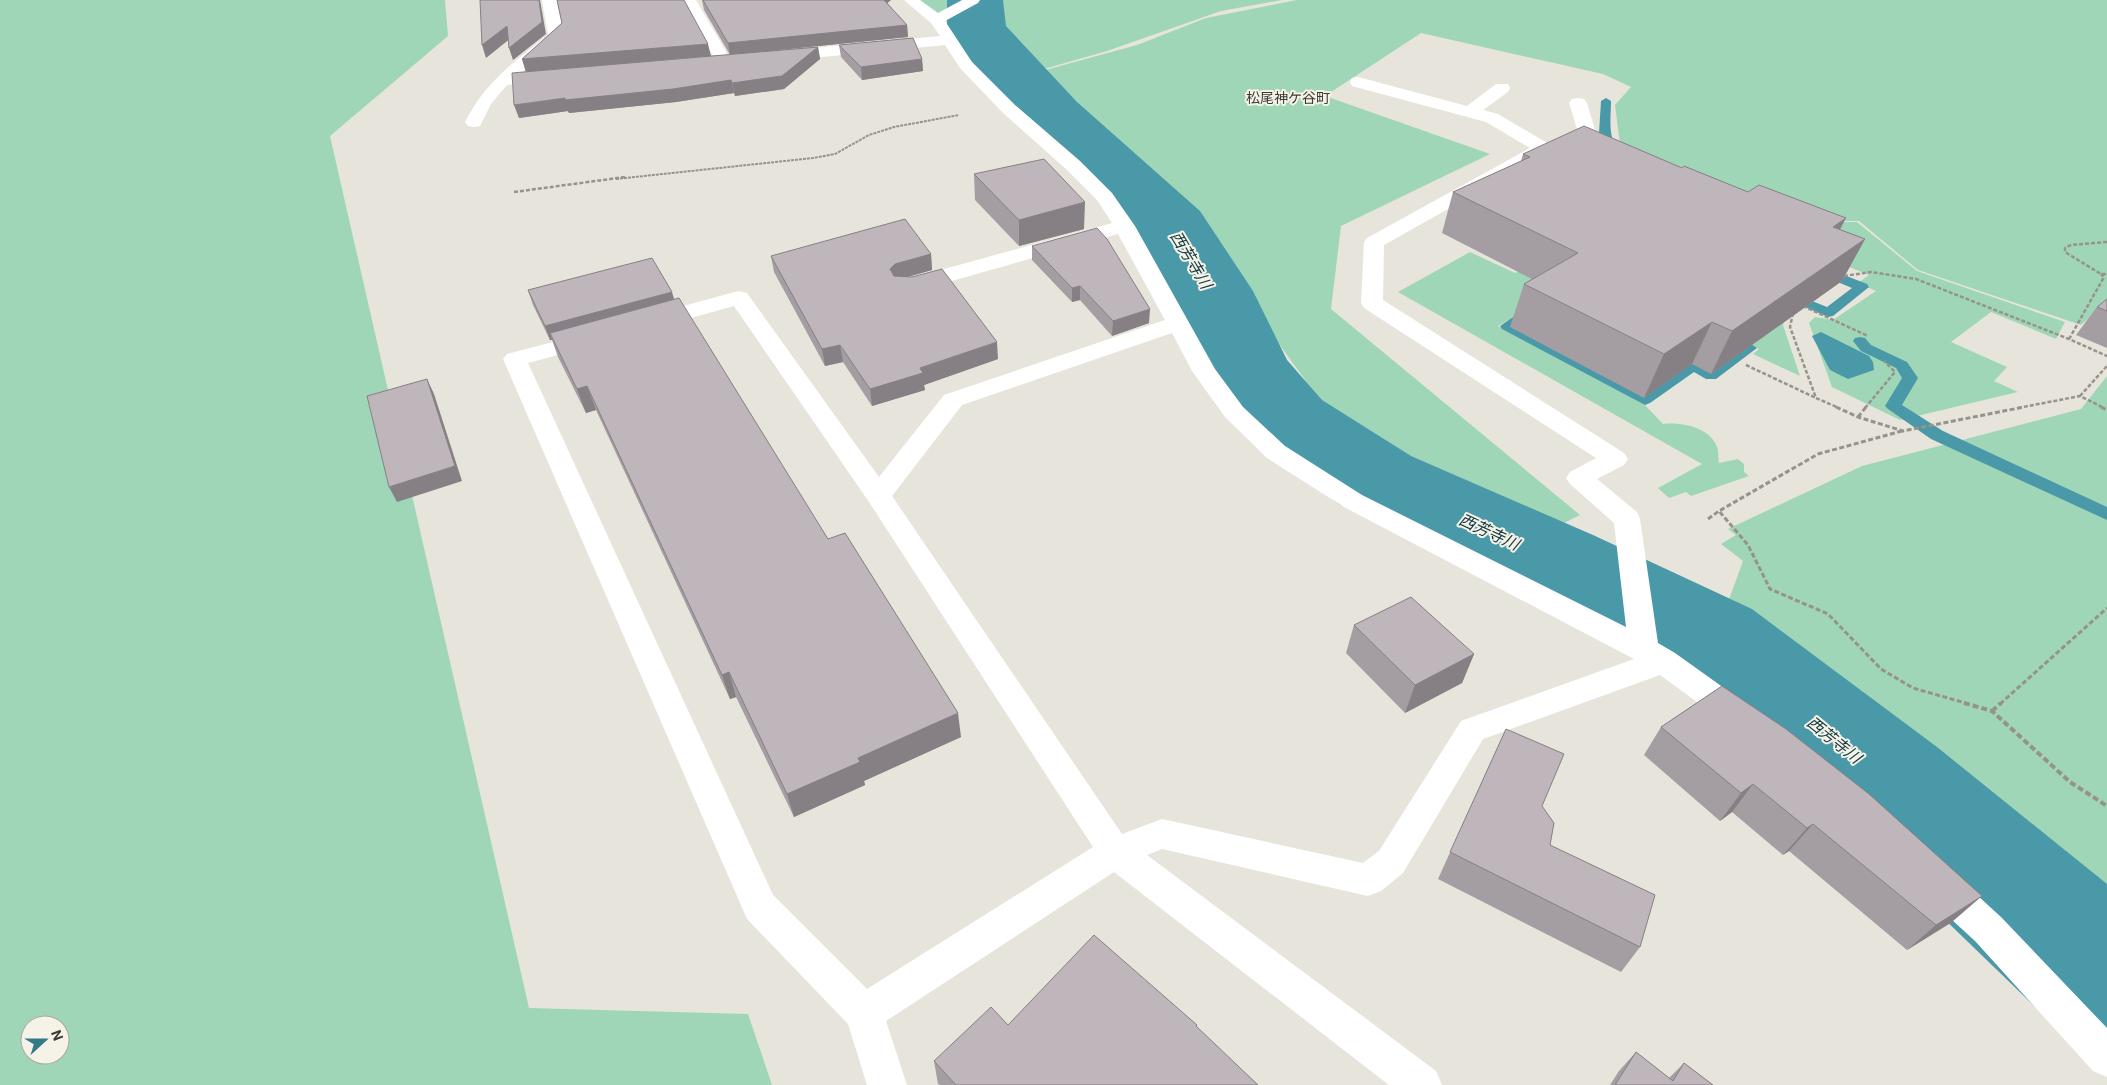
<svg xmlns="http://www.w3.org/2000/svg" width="2107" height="1085" viewBox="0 0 2107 1085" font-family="Roboto,'Noto Sans JP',sans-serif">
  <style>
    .green { fill: #9fd6b8; fill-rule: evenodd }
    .water { fill: #4a99a9 }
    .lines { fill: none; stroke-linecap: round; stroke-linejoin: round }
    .stream { fill: #4a99a9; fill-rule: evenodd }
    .river { fill: #4a99a9; fill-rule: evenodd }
    .path-far3 { stroke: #95938c; stroke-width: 2; stroke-dasharray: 3 1; stroke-linecap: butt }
    .path-far2 { stroke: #95938c; stroke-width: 2.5; stroke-dasharray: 4 2; stroke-linecap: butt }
    .path-far1 { stroke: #95938c; stroke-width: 3; stroke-dasharray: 5 2.5; stroke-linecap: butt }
    .path { stroke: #95938c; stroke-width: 4; stroke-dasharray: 6 3; stroke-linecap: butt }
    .minor { fill: #fff; fill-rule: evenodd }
    .wall { fill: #a49da1 }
    .shaded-wall { fill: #867f83 }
    .building { fill: #bfb6bb; stroke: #867f83 }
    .labels { text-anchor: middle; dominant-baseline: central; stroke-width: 4; stroke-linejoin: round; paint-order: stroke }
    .far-neighbourhood-label { font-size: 14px; fill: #3b3a36; stroke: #f5f2e8 }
    .water-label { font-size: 16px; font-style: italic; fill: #123840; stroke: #f5f2e8 }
  </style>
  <rect width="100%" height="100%" fill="#e7e5db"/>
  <g class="green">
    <path d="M0,0H445L448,36L330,136L529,1008L748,1014L772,1085H0ZM30,1025H60V1055H30Z"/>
    <path d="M918,0H1282L1221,11L1107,51L1023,75Z"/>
    <path d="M1297,0H2107V303L2081,325L1918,270L1859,221H1727L1621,152L1615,105L1631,87L1603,74L1421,33L1325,96L1490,154L1341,226L1331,309L1580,515L1550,530L1426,471L1324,406L1192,224L1133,168L1027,75L1137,45L1206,18Z"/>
    <path d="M1739,222H1857L1917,271L2065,322L2056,339L1991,312L1951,342L2007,367L1994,381L2018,392L1900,420L1832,387L1809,323L1815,317L1833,320L1876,291L1858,283L1869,275Z"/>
    <path d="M1612,224L1625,253L1498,326L1644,404L1663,424C1681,422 1710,427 1717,447C1719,451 1718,458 1719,463L1738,459L1744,464V472L1749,476L1691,496L1686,492L1669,498L1658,488L1702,464L1398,292L1470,252L1515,273Z"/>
    <path d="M1789,308L1783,325L1800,376L1753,354L1759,349L1741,340Z"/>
    <path d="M2107,376V928L1723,616L1743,561L1721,544L1736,535L1728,529L1862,466L2081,409Z"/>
  </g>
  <path class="water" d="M1821,332L1869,356L1873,362L1874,370L1848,379L1830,370L1812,336Z"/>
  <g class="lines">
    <g class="stream">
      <path d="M1606,98L1611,101C1611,121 1607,138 1621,154L1615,157L1604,151L1599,133L1601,101Z"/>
      <path d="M1821,266L1867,284L1869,287L1833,316L1828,317L1791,301H1783L1781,298L1785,293L1790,292L1827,307L1852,288L1816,273L1814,270L1816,267Z"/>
      <path d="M1530,308L1537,312L1517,326L1644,393L1688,363H1698L1710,370L1740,349L1725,339L1731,333H1741L1743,336L1742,338L1757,348L1716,379H1706L1694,372L1650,403L1645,405L1502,329L1500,326L1525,309Z"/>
      <path d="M1860,337L1865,338L1871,345L1907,362L1918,378L1902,405L1943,431L2107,507V520L1931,439L1888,409L1885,406L1902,378L1896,368L1861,351L1853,341L1855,338Z"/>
    </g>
    <path class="river" d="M947,0H1003L1006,26L1077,102L1200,211L1253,291L1287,360L1322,400L1411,456L1593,535L1752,609L1937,747L2107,884V1047L2055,1026L1847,825L1670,671L1517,589L1339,504L1254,442L1202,370L1169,291L1141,239L1029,130L956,43L947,30Z"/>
    <path class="path-far3" d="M616,179L813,158L835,154L869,135L894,127L959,115"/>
    <g class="path-far2">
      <path d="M514,192L625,177"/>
      <path d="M2107,242L2071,245L2065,248V252L2101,274H2107"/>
      <path d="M1844,276L1871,272L1916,279L2069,339L2107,356"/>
      <path d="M1803,306L1868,336"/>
      <path d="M1793,313L1790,327L1816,398L1839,408"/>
      <path d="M2069,339L2104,277L2101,274"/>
      <path d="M1746,365L1816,398"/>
      <path d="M2080,396L2107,366"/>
      <path d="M1865,408L1895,372L1884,361"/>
      <path d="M2018,408L2080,396L2104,408"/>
    </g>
    <g class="path-far1">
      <path d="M1836,407L1858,417L1903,431L2024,407"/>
      <path d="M2101,407L2107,410"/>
      <path d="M1858,417L1866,407"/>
      <path d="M1902,431L1818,454L1719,511L1748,545L1770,589L1828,614L1881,669L1913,688L1969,704"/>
      <path d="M1708,519L1719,511"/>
      <path d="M2000,704L2107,608"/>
    </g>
    <g class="path">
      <path d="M1964,703L1992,711L2070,782L2107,806"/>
      <path d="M1992,711L2001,703"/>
    </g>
    <g class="minor">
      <path d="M542,0H559L557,3L564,36L520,74L549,71L555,73L557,76L555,79L549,81L507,85L491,104L480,126L474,127L468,126L465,122C485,82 514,62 548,35Z"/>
      <path d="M682,0H696L732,62L730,65H718Z"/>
      <path d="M904,0H920L938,13L962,0H980L978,3L945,21L972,62L1015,105L1080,161L1112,193L1135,226L1215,369L1243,407L1285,446L1362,495L1626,627L1614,523L1570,484L1566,478L1570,472L1596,458L1364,308L1361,303L1364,242L1367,238L1530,148L1486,122L1352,86L1350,82L1352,78L1358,77L1467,106L1496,84H1508L1510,88L1508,92L1483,110L1498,114L1549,144L1552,148L1549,152L1384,245L1383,300L1624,453L1628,459L1624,465L1597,479L1637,512L1640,519L1658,643L1675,653L1752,708L1757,717L1752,726L1741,730L1730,726L1660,675L1483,739L1403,873L1381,891L1368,896L1162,849L1147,855L1436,1071L1442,1085H1389L1114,872L886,1021L907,1085H867L848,1024L747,919L503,359L507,354L591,332L599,334L602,339L599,344L528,363L773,895L867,989L1093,847L869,502L734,306L651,329L643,327L640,322L643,317L731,293L739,291L747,293L879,477L944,395L1165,320L1118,234L920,290L912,291L904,290L901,285L904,280L1112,223L1097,200L1066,169L1003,113L960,68L945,45L781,61L775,59L773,56L775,53L781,51L940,36L931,23ZM1172,333L1192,371L1225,417L1267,458L1344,507L1634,659L1461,721L1379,851L1363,863L1162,819L1122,834L892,496L962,405Z"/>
      <path d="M1578,98L1584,99L1587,103L1595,130C1587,141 1576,156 1562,153L1559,149L1577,129L1569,103L1572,99Z"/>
      <path d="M1940,869L1953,873L2001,917L2107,1028V1077L2093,1071L1975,941L1927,897L1922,885L1927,873Z"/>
    </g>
  </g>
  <g class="wall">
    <path d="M702,0H891L887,3L907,25L908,37L766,51L818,47L820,59L784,89L735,96L734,93L676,102L569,113L568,111L519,118L657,61L526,72L522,59L562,23L711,56L730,55L704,10Z"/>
    <path d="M839,45L922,59L923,71L862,80L841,57Z"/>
    <path d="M1523,154L1682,168L1865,239L1842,281L1711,374L1692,364L1644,398L1510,327L1524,284L1532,279L1442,233L1453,192L1521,161Z"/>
    <path d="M974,174L1084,229L1019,246L975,200Z"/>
    <path d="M1032,246L1149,323L1112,336L1080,300L1072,302L1032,260Z"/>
    <path d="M931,254L932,270L908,277L998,359L924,385L925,390L872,406L843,362L825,366L774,272L771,256Z"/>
    <path d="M528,290L674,299L828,539L961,737L864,781L865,785L794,817L736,697L730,699L596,410L586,413L558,357L552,340H550L533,305Z"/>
    <path d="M2107,299V348L2076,335L2097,307Z"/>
    <path d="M1354,625L1474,654L1462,683L1405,713L1346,653Z"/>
    <path d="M1722,686L1952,922L1907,950L1789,851L1783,855L1732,812L1720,821L1644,755L1661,727Z"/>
    <path d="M1506,729L1542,806L1550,845L1640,947L1621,972L1438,879Z"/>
    <path d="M1008,1025H1197L1196,1027L1258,1085H940L938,1084L934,1061Z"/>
    <path d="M1636,1052L1669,1078L1684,1063L1713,1085H1610L1619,1071Z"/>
  </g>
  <g class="shaded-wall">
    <path d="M539,0H540L546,34L513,60L509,48Z"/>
    <path d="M879,0H891L880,9Z"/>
    <path d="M907,25L908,37L730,55L728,43Z"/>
    <path d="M507,26L511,38L486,58L482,45Z"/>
    <path d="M708,44L711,56L526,72L522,59Z"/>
    <path d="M818,47L820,59L784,89L735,96L732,83Z"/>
    <path d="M922,59L923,71L862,80L861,67Z"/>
    <path d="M731,80L734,93L676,102L569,113L568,111L519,118L514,105L565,98Z"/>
    <path d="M1085,202L1084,229L1019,246V220Z"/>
    <path d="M1846,218L1824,260L1833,227Z"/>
    <path d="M1865,239L1842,281L1711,374L1732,331Z"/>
    <path d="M931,254L932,270L896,280L892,286L890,269L895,264Z"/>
    <path d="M1080,286V300L1072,302V288Z"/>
    <path d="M672,292L676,306L550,333L552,340H550L545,326Z"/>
    <path d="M1150,309L1149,323L1112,336L1113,321Z"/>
    <path d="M1712,322L1692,364L1644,398L1664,354Z"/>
    <path d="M997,342L998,359L924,385L925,390L872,406L870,389L920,368Z"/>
    <path d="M840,345L843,362L825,366L822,349Z"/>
    <path d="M427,379L434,394L462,481L397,502L389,487Z"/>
    <path d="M587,386L596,410L586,413L577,389Z"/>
    <path d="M1474,654L1462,683L1405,713L1415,685Z"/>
    <path d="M729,672L736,697L730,699L722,675Z"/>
    <path d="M958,713L961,737L864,781L865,785L794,817L787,794L858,758Z"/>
    <path d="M1753,784L1732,812L1720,821L1741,793Z"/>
    <path d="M1813,824L1789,851L1783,855L1807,828Z"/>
    <path d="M1982,896L1952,922L1907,950L1936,925Z"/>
  </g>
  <g class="building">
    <path d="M480,0H539L542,22L509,48L507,26L482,45Z"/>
    <path d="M557,0H684L708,44L522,59L562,23Z"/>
    <path d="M703,0H884L907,25L728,43Z"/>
    <path d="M913,38L922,59L861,67L839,45Z"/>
    <path d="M818,47L782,76L732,83L731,80L673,89L565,100V98L514,105L512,73Z"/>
    <path d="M1584,126L1682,168L1684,166L1748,192L1759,185L1846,218L1833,227L1865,239L1732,331L1712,322L1664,354L1524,284L1578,253L1453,192L1530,157L1523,154Z"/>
    <path d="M1044,159L1085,202L1019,220L974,174Z"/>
    <path d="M905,219L931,254L895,264L890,269L894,276L912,277L942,269L997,342L920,368L923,373L870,389L840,345L822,349L771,256Z"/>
    <path d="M1097,228L1107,239L1150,309L1113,321L1080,286L1072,288L1032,246Z"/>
    <path d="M652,258L672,292L545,326L528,290Z"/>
    <path d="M679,298L828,539L845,533L958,713L858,758L860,762L787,794L729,672L722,675L587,386L577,389L550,333Z"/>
    <path d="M2107,299V311L2097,307Z"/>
    <path d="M427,379L455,466L389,487L367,396Z"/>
    <path d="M1411,597L1474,654L1415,685L1354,625Z"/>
    <path d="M1722,686L1786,729L1869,794L1982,896L1936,925L1813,824L1807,828L1753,784L1741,793L1661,727Z"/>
    <path d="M1506,729L1564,754L1542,806L1554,823L1550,845L1655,895L1640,947L1450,852Z"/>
    <path d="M1094,935L1197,1025L1196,1026L1258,1085H956L934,1061L991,1007L1008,1025Z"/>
    <path d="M1636,1052L1673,1081L1684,1063L1713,1085H1615Z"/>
  </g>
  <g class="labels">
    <g class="far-neighbourhood-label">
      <text x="1288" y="98">松尾神ケ谷町</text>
    </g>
    <g class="water-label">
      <text transform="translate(1191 260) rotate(59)">西芳寺川</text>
      <text transform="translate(1489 532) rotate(25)">西芳寺川</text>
      <text transform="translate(1834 740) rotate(39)">西芳寺川</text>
    </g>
  </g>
  <g transform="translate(45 1040) rotate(69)"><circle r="24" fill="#f5f2e8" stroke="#aba8a1"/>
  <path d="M0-4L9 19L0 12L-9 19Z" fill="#337a85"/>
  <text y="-8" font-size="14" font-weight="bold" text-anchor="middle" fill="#3b3a36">N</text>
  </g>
</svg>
